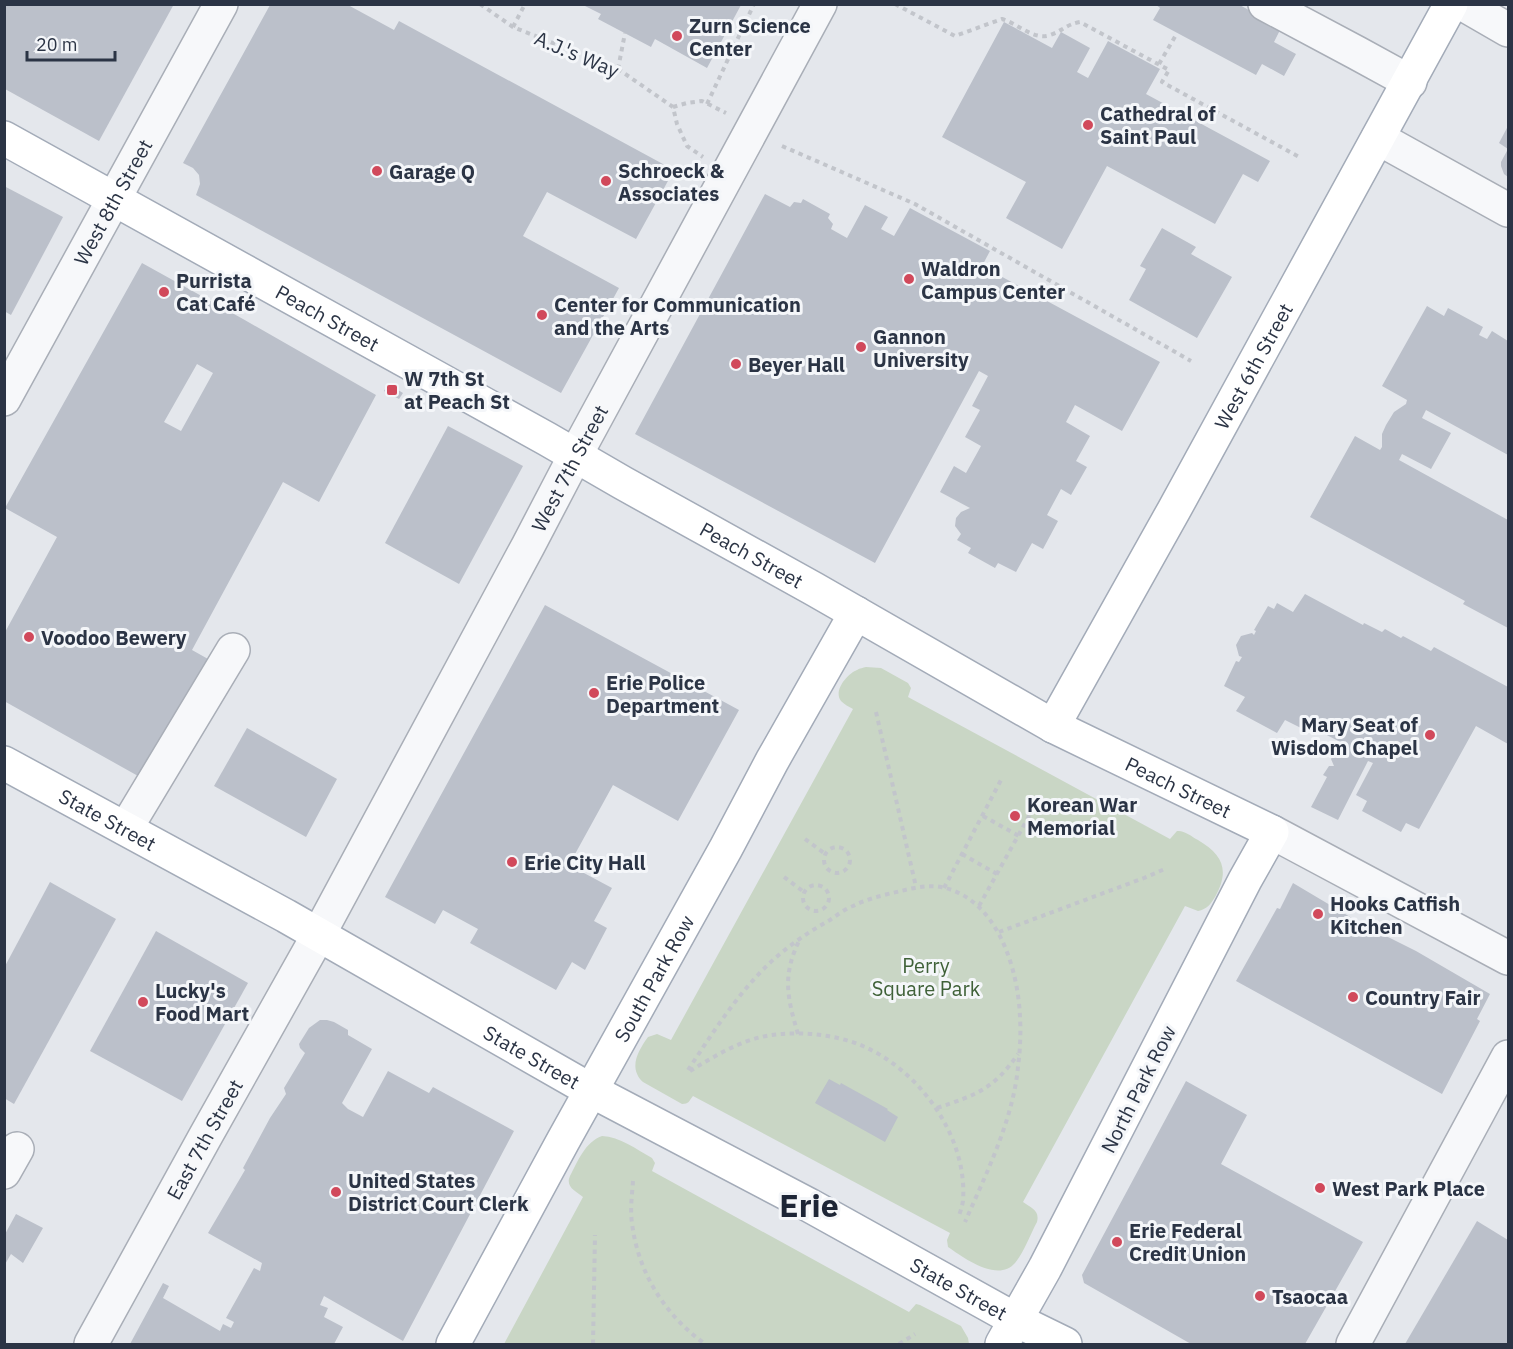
<svg xmlns="http://www.w3.org/2000/svg" width="1513" height="1349" viewBox="0 0 1513 1349" font-family="'IBM Plex Sans',sans-serif">
  <style>
    .green { fill: #c9d6c5 }
    .building { fill: #bbc0ca; fill-rule: evenodd }
    .lines { fill: none; stroke-linecap: round; stroke-linejoin: round }
    .minor-casing { stroke: #a9aeb7; stroke-width: 36 }
    .major-casing { stroke: #a3abb8; stroke-width: 36 }
    .path { stroke: #c2c5cb; stroke-width: 4; stroke-dasharray: 4.5 4.5; stroke-linecap: butt }
    .minor { stroke: #f7f8fa; stroke-width: 33 }
    .major { stroke: #fff; stroke-width: 33 }
    .poi-dot { fill: #d1495b; stroke: #f4f6f9; stroke-width: 2 }
    .labels { text-anchor: middle; dominant-baseline: central; stroke-width: 6; stroke-linejoin: round; paint-order: stroke }
    .poi-label { font-size: 20px; font-weight: bold; fill: #2b3445; stroke: #f4f6f9; text-anchor: start }
    .street-label { font-size: 20px; fill: #2b3445; stroke: #f4f6f9 }
    .park-label { font-size: 20px; fill: #3f6138; stroke: #f4f6f9 }
    .town-label { font-size: 32px; font-weight: bold; fill: #1d2536; stroke: #f4f6f9 }
  </style>
  <rect width="100%" height="100%" fill="#e4e7ec"/>
  <g class="green">
    <path d="M866,667L881,668L908,683L911,688L908,697L1170,839L1177,831C1184,830 1191,836 1198,840C1223,855 1230,870 1215,897C1210,905 1207,909 1198,911L1185,906L1023,1202C1031,1208 1040,1210 1037,1222C1030,1235 1024,1252 1015,1263C998,1283 964,1258 948,1247L947,1240L950,1233L693,1096C689,1101 689,1104 682,1104L643,1082C628,1068 638,1051 648,1037L657,1034L671,1040L853,709C849,707 844,704 841,701C833,691 847,674 857,670C860,668 863,668 866,667Z"/>
    <path d="M602,1136C620,1137 636,1149 652,1158L655,1163L652,1171L909,1312L916,1304L920,1305L961,1326L968,1338L969,1344H504L583,1197C576,1191 565,1187 570,1176C578,1161 585,1142 602,1136Z"/>
  </g>
  <g class="building">
    <path d="M5,4H174L99,141L5,89Z"/>
    <path d="M1155,4H1238L1281,28L1274,42L1296,54L1284,76L1262,64L1256,75L1153,20L1160,8Z"/>
    <path d="M270,5H348L394,30L399,21L674,170L636,239L547,192L523,236L619,288L561,393L196,195L200,184L199,175L193,168L183,163Z"/>
    <path d="M583,5H741L707,68L655,39L651,47L598,19L601,14Z"/>
    <path d="M1004,22L1052,48L1061,32L1090,48L1077,72L1088,78L1108,41L1160,69L1146,94L1270,161L1258,182L1243,174L1215,224L1107,166L1062,249L1006,218L1026,182L942,137Z"/>
    <path d="M1508,126V149L1499,143Z"/>
    <path d="M1508,149V177L1504,174L1501,166V162Z"/>
    <path d="M4,186L63,217L11,315L4,311Z"/>
    <path d="M765,194L790,207L794,202L801,203L803,199L830,214L828,218L833,224L831,229L847,238L865,205L888,217L881,229L894,236L910,208L990,251L982,266L1160,362L1122,431L1075,405L1066,422L1090,436L1076,461L1087,467L1071,495L1061,489L1047,515L1058,521L1043,549L1032,543L1016,572L998,563L995,568L968,553L971,548L957,540L961,534L955,526L956,518L961,512L970,508L940,492L954,466L966,473L981,446L965,437L980,410L972,406L988,376L979,371L875,563L635,434Z"/>
    <path d="M1162,228L1196,247L1191,254L1232,277L1197,338L1129,300L1146,269L1140,266Z"/>
    <path d="M142,263L243,319L376,395L319,502L283,482L192,650L217,664L147,781L4,701V634L57,537L5,508ZM197,364L213,373L181,431L164,422Z"/>
    <path d="M1427,306L1444,316L1448,308L1483,327L1479,335L1487,339L1492,331L1508,341V455L1426,410L1422,418L1451,433L1431,469L1402,454L1399,460L1508,520V628L1463,604L1465,601L1310,517L1355,436L1380,450L1382,447V434L1386,425L1394,412L1406,404L1407,400L1382,386Z"/>
    <path d="M388,384L403,393L399,399L384,391Z"/>
    <path d="M448,426L523,466L459,584L385,543Z"/>
    <path d="M1305,594L1363,625L1364,623L1382,632L1385,629L1401,638L1403,636L1431,651L1434,647L1508,687V744L1476,726L1419,829L1406,823L1401,832L1362,811L1367,801L1356,795L1373,763L1368,761L1338,820L1311,807L1327,777L1323,775L1329,766H1334L1331,759L1335,752L1342,751L1346,745L1321,732L1323,728H1308L1305,730L1285,720L1277,733L1236,711L1245,697L1224,686L1236,661L1239,662L1242,657L1239,656L1236,645L1241,636L1252,633L1254,635L1256,631L1254,630L1268,606L1274,609L1277,603L1293,612Z"/>
    <path d="M545,605L739,710L678,821L613,785L569,865L612,888L594,921L607,928L585,970L572,962L556,990L470,943L478,929L443,910L435,924L385,897Z"/>
    <path d="M247,728L337,779L306,837L214,786Z"/>
    <path d="M50,882L116,919L14,1104L4,1098V968Z"/>
    <path d="M1293,883L1362,924L1416,951L1490,994L1477,1019L1480,1021L1442,1094L1236,981L1277,908L1280,909Z"/>
    <path d="M156,931L248,983L182,1101L90,1051Z"/>
    <path d="M320,1020H327L334,1022L348,1030V1035L372,1049L342,1103L348,1109L363,1117L388,1071L429,1093L433,1087L514,1131L403,1341L324,1296L320,1305L328,1308L324,1317L343,1327L334,1344H130L163,1283L169,1286L163,1298L220,1331L223,1324L231,1328L234,1322L226,1318L254,1268L260,1271L262,1263L208,1233L245,1170L243,1168L270,1118L286,1094L284,1088L305,1053L300,1048L299,1044L309,1028Z"/>
    <path d="M829,1079L840,1085L841,1083L888,1109L887,1110L898,1117L885,1142L815,1103Z"/>
    <path d="M1186,1081L1247,1115L1221,1164L1363,1242L1305,1344H1191L1084,1283L1082,1275Z"/>
    <path d="M16,1214L43,1228L23,1263L11,1254L4,1266V1236Z"/>
    <path d="M1477,1221L1508,1240V1344H1405Z"/>
  </g>
  <g class="lines">
    <g class="minor-casing">
      <g id="minor">
        <path d="M1265,4L1357,53L1410,82"/>
        <path d="M1463,4L1508,30"/>
        <path d="M1378,138L1508,210"/>
        <path id="s1" d="M4,399L221,4"/>
        <path d="M126,828L233,650"/>
        <path d="M1272,832L1508,958"/>
        <path d="M4,1172L17,1149"/>
        <path id="s2" d="M91,1344L205,1137L319,934L528,546L576,454L820,4"/>
        <path d="M1353,1344L1508,1057"/>
      </g>
    </g>
    <g class="major-casing">
      <g id="major">
        <path id="s3" d="M4,138L547,439L623,483L814,589L1053,726L1272,832L1245,880L1045,1268L1002,1344"/>
        <path id="s4" d="M1053,726L1174,510L1451,4"/>
        <path id="s5" d="M4,763L286,916L592,1091L809,1205L1016,1320L1065,1344"/>
        <path id="s6" d="M453,1344L563,1141L726,848L772,761L856,613"/>
      </g>
    </g>
    <g class="path">
      <path d="M480,4L513,27L618,69L673,107L677,124L687,146L703,157"/>
      <path d="M895,4L955,36L1002,19C1017,23 1034,41 1050,35C1062,31 1067,24 1080,22L1169,70L1162,82L1301,158"/>
      <path d="M513,27L525,4"/>
      <path d="M1159,64L1176,35"/>
      <path d="M618,69L625,33"/>
      <path d="M707,104L754,4"/>
      <path d="M673,107L687,103L702,101L726,113"/>
      <path d="M782,146L915,204L1191,361"/>
      <path d="M876,712L916,887"/>
      <path d="M983,816L1019,836"/>
      <path d="M805,839L824,853"/>
      <circle cx="837" cy="860" r="13"/>
      <path d="M962,854L997,874"/>
      <path d="M784,877L804,892"/>
      <circle cx="816" cy="898" r="13"/>
      <path d="M944,888L1001,780"/>
      <path d="M979,906L1038,800"/>
      <path d="M999,932L1144,878L1167,868"/>
      <path d="M798,1034C787,997 782,975 800,939"/>
      <path d="M688,1070C714,1031 739,991 774,959C791,944 810,931 830,920C837,915 845,909 853,906C869,898 888,894 905,890C917,887 929,885 941,887C997,898 1018,968 1020,1017C1021,1034 1020,1051 1018,1067C1013,1120 986,1174 965,1222"/>
      <path d="M690,1071C718,1054 747,1036 781,1034C806,1032 834,1035 858,1044C917,1067 968,1135 963,1201C962,1207 960,1213 958,1218"/>
      <path d="M937,1108C976,1095 994,1089 1018,1054"/>
      <path d="M633,1181C632,1195 630,1210 632,1223C638,1273 665,1315 705,1344"/>
      <path d="M593,1344L595,1235"/>
      <path d="M899,1344L915,1334"/>
    </g>
    <use href="#minor" class="minor"/>
    <use href="#major" class="major"/>
  </g>
  <g class="poi-dot">
    <circle cx="677" cy="36" r="6"/>
    <circle cx="1088" cy="125" r="6"/>
    <circle cx="377" cy="171" r="6"/>
    <circle cx="606" cy="181" r="6"/>
    <circle cx="909" cy="279" r="6"/>
    <circle cx="164" cy="292" r="6"/>
    <circle cx="542" cy="315" r="6"/>
    <circle cx="861" cy="347" r="6"/>
    <circle cx="736" cy="364" r="6"/>
    <rect x="386" y="384" width="12" height="12" rx="3"/>
    <circle cx="29" cy="637" r="6"/>
    <circle cx="594" cy="693" r="6"/>
    <circle cx="1430" cy="735" r="6"/>
    <circle cx="1015" cy="816" r="6"/>
    <circle cx="512" cy="862" r="6"/>
    <circle cx="1318" cy="914" r="6"/>
    <circle cx="1353" cy="997" r="6"/>
    <circle cx="143" cy="1002" r="6"/>
    <circle cx="1320" cy="1188" r="6"/>
    <circle cx="336" cy="1192" r="6"/>
    <circle cx="1117" cy="1242" r="6"/>
    <circle cx="1260" cy="1296" r="6"/>
  </g>
  <g class="labels">
    <g class="poi-label">
      <text x="689" y="25">Zurn Science<tspan x="689" dy="23">Center</tspan></text>
      <text x="1100" y="113">Cathedral of<tspan x="1100" dy="23">Saint Paul</tspan></text>
      <text x="618" y="170">Schroeck &amp;<tspan x="618" dy="23">Associates</tspan></text>
      <text x="389" y="171">Garage Q</text>
      <text x="921" y="268">Waldron<tspan x="921" dy="23">Campus Center</tspan></text>
      <text x="176" y="280">Purrista<tspan x="176" dy="23">Cat Café</tspan></text>
      <text x="554" y="304">Center for Communication<tspan x="554" dy="23">and the Arts</tspan></text>
      <text x="873" y="336">Gannon<tspan x="873" dy="23">University</tspan></text>
      <text x="748" y="364">Beyer Hall</text>
      <text x="404" y="378">W 7th St<tspan x="404" dy="23">at Peach St</tspan></text>
      <text x="41" y="637">Voodoo Bewery</text>
      <text x="606" y="682">Erie Police<tspan x="606" dy="23">Department</tspan></text>
      <text x="1418" y="724" text-anchor="end">Mary Seat of<tspan x="1418" dy="23">Wisdom Chapel</tspan></text>
      <text x="1027" y="804">Korean War<tspan x="1027" dy="23">Memorial</tspan></text>
      <text x="524" y="862">Erie City Hall</text>
      <text x="1330" y="903">Hooks Catfish<tspan x="1330" dy="23">Kitchen</tspan></text>
      <text x="155" y="990">Lucky's<tspan x="155" dy="23">Food Mart</tspan></text>
      <text x="1365" y="997">Country Fair</text>
      <text x="348" y="1180">United States<tspan x="348" dy="23">District Court Clerk</tspan></text>
      <text x="1332" y="1188">West Park Place</text>
      <text x="1129" y="1230">Erie Federal<tspan x="1129" dy="23">Credit Union</tspan></text>
      <text x="1272" y="1296">Tsaocaa</text>
    </g>
    <g class="street-label">
      <text transform="translate(577 54) rotate(23)">A.J.'s Way</text>
      <text stroke="none"><textPath href="#s1" startOffset="225">West 8th Street</textPath></text>
      <text stroke="none"><textPath href="#s3" startOffset="370">Peach Street</textPath></text>
      <text stroke="none"><textPath href="#s4" startOffset="412">West 6th Street</textPath></text>
      <text stroke="none"><textPath href="#s2" startOffset="998">West 7th Street</textPath></text>
      <text stroke="none"><textPath href="#s3" startOffset="856">Peach Street</textPath></text>
      <text stroke="none"><textPath href="#s3" startOffset="1342">Peach Street</textPath></text>
      <text stroke="none"><textPath href="#s5" startOffset="118">State Street</textPath></text>
      <text stroke="none"><textPath href="#s6" startOffset="417">South Park Row</textPath></text>
      <text stroke="none"><textPath href="#s5" startOffset="604">State Street</textPath></text>
      <text transform="translate(1138 1089) rotate(-63)">North Park Row</text>
      <text stroke="none"><textPath href="#s2" startOffset="234">East 7th Street</textPath></text>
      <text stroke="none"><textPath href="#s5" startOffset="1090">State Street</textPath></text>
    </g>
    <g class="park-label">
      <text x="926" y="965">Perry<tspan x="926" dy="23">Square Park</tspan></text>
    </g>
    <g class="town-label">
      <text x="809" y="1205">Erie</text>
    </g>
  </g>
  <rect width="1513" height="1349" fill="none" stroke="#2b3445" stroke-width="12"/>
  <path d="M27 51v9h88v-9" fill="none" stroke="#2b3445" stroke-width="3"/>
  <text x="36" y="51" font-size="18" fill="#2b3445" stroke="#f4f6f9" stroke-width="4.5" paint-order="stroke">20 m</text>
</svg>
